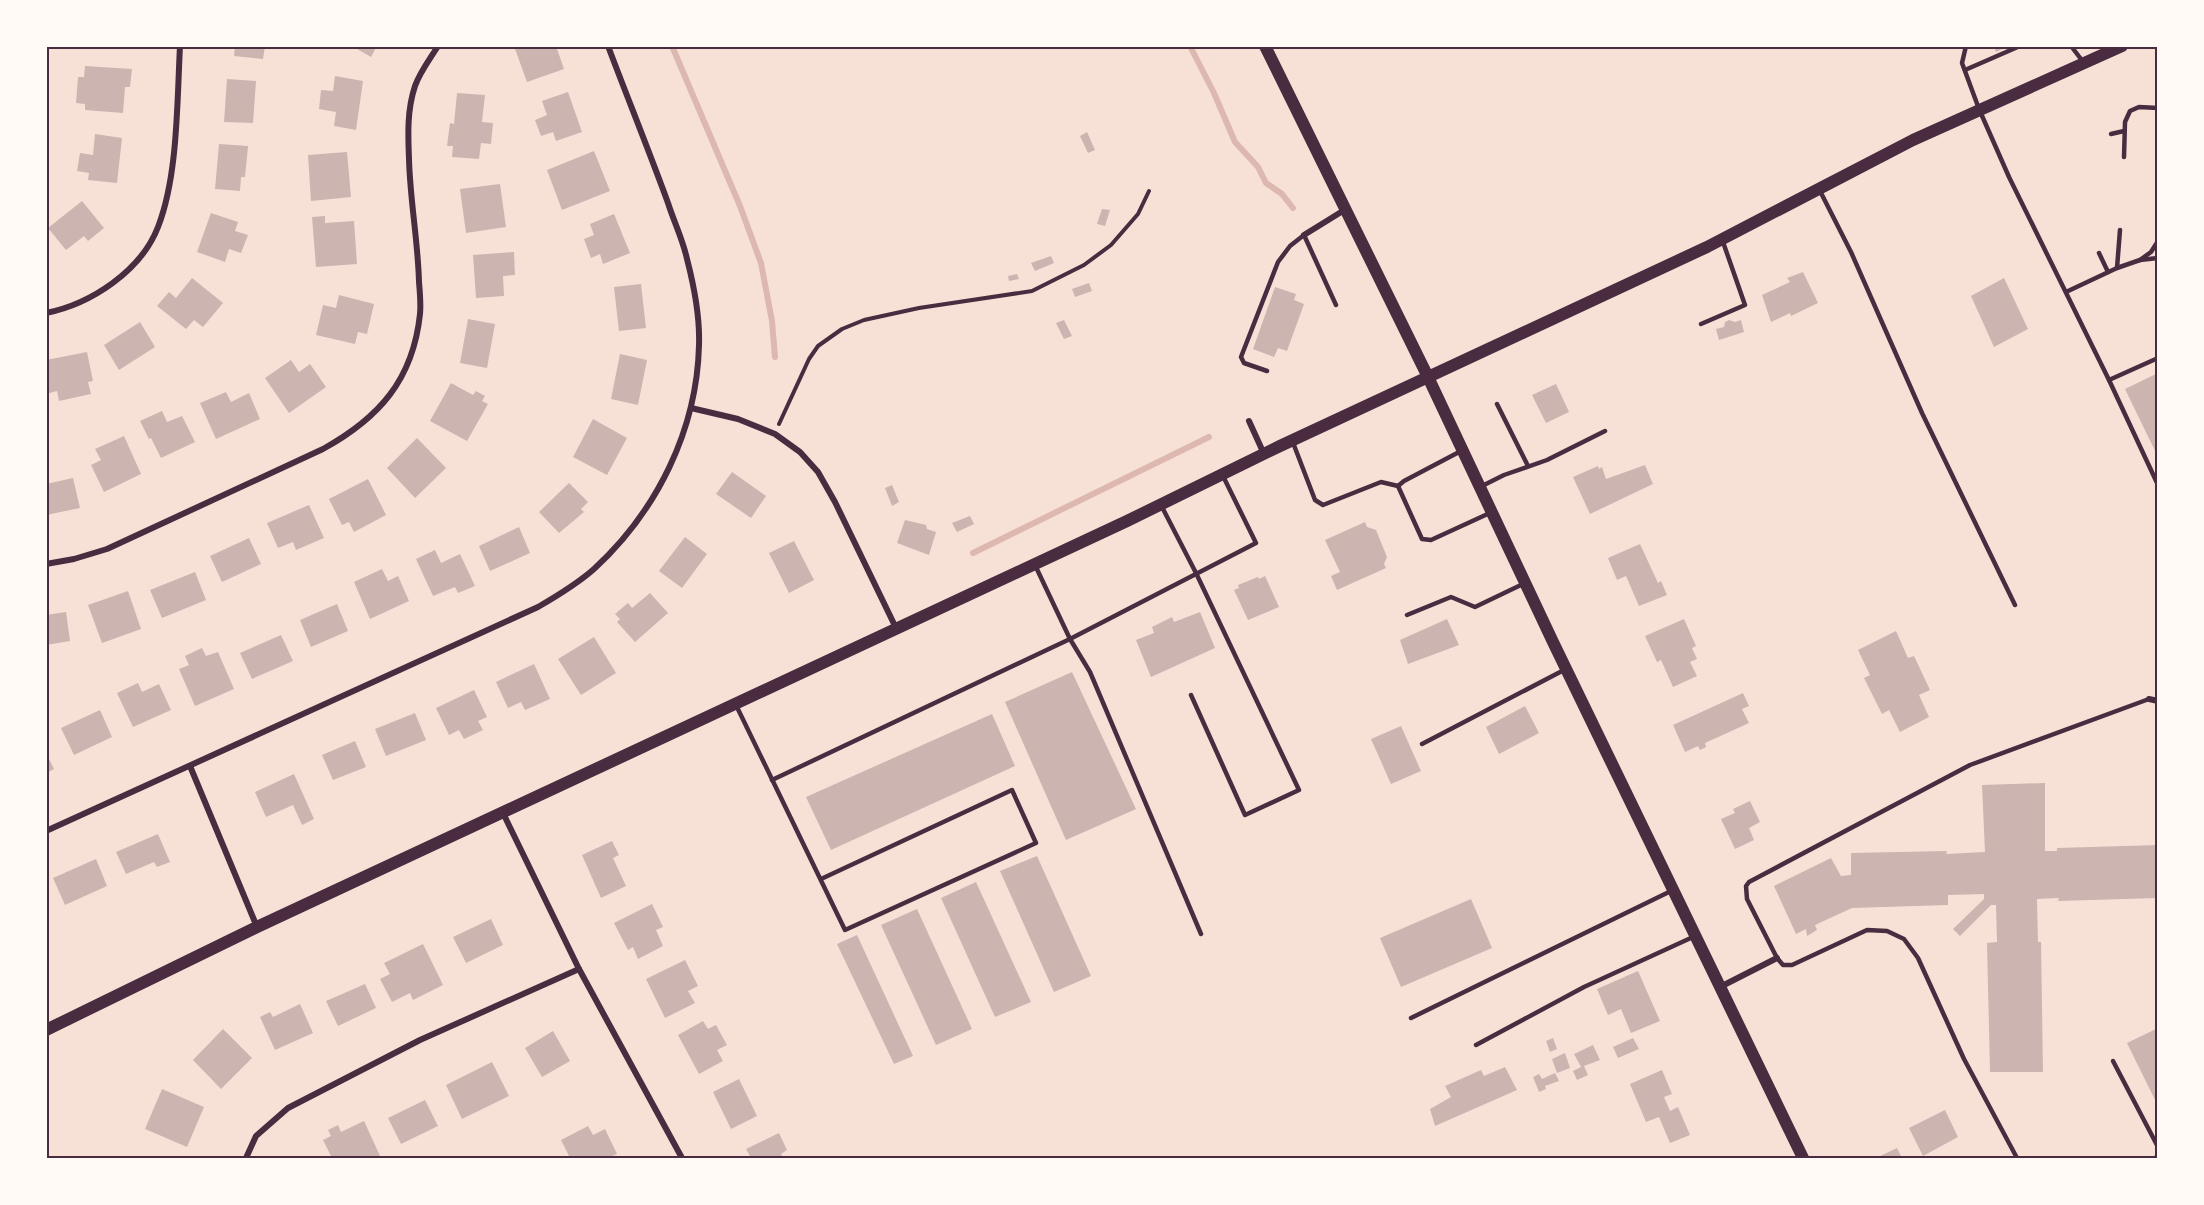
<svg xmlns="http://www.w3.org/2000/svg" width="2204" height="1205" viewBox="0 0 2204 1205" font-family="'PT Sans Narrow',sans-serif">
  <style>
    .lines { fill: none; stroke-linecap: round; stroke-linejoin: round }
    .stream { stroke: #dcb8b0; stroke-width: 6 }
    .building { fill: #ccb4b1 }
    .path { stroke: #4a2c40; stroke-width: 4 }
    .service { stroke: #4a2c40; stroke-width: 4.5 }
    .minor { stroke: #4a2c40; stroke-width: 6 }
    .secondary { stroke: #4a2c40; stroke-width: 12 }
    .neatline { fill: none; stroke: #4a2c40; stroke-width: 2 }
  </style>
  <rect width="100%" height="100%" fill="#f7e1d7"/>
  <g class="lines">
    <g class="stream">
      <path d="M672,46L740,206L761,263L772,321L775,357"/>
      <path d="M1190,46L1214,93L1235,142L1258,167L1266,183L1282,194L1293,208"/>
      <path d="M973,553L1209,437"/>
    </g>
  </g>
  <g class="building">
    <path d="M235,46H265L263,59L234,56Z"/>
    <path d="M352,46H377L371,57Z"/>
    <path d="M514,46H556L564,69L527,82Z"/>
    <path d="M1994,46H2008L1996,52Z"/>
    <path d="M85,66L132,69L130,87H125L123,113L85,110V104L76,103L78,77H84Z"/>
    <path d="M335,76L363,81L356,130L334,126L336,112L319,109L321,90L333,91Z"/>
    <path d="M227,79L256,81L253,123L224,122Z"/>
    <path d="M568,92L582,132L556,141L553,132L541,136L535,120L547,115L542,101Z"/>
    <path d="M457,93L485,95L482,122L493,123L491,144L481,143L479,159L452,157L453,146H447L450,123L454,124Z"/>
    <path d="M1087,132L1095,150L1088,153L1080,136Z"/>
    <path d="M95,134L122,138L117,183L88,180L89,173L77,171L80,153L93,155Z"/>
    <path d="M219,144L248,146L245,177H241L240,191L215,189Z"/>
    <path d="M594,151L610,191L562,210L547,170Z"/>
    <path d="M347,152L351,197L311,201L308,155Z"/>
    <path d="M500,184L506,227L466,233L460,189Z"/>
    <path d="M82,201L104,228L88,241L84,236L66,250L48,228Z"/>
    <path d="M1102,209L1110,210L1105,226L1097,224Z"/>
    <path d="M211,213L238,222L235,231L248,235L241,253L229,249L225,262L197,252Z"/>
    <path d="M614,214L630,253L603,264L600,254L591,258L584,239L594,235L590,224Z"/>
    <path d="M325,216V223L354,221L357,264L316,267L312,217Z"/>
    <path d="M514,252L515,275L503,276L504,296L476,298L473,255Z"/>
    <path d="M1051,256L1054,263L1035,271L1031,263Z"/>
    <path d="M1803,272L1818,303L1791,316L1790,313L1771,322L1762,295L1790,282L1787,278Z"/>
    <path d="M1017,274L1019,279L1009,281L1008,276Z"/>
    <path d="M192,278L223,303L203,327L194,320L186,329L157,306L169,292L176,298Z"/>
    <path d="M2004,278L2028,329L1994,347L1971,296Z"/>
    <path d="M1089,283L1092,291L1075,297L1072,289Z"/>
    <path d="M641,284L646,328L619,331L614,287Z"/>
    <path d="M1275,287L1296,294L1294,300L1304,304L1287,351L1278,348L1274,357L1253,349Z"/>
    <path d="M339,295L374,304L367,334L358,332L355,344L316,335L323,305L336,308Z"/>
    <path d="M468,319L495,324L487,368L460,363Z"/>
    <path d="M1064,320L1072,336L1064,339L1056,323Z"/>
    <path d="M1729,320L1735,322L1741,320L1744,332L1719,340L1716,329L1724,327L1725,322Z"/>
    <path d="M140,322L155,347L119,370L104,345Z"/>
    <path d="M87,352L93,381L88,382L91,394L59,401L57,391L46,394V360Z"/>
    <path d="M620,354L647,360L638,405L611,399Z"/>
    <path d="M291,360L299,372L310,364L326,387L289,413L265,378Z"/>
    <path d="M2158,373V457L2125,389Z"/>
    <path d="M451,383L473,395L476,391L485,396L482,401L488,404L467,441L430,421Z"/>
    <path d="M1556,384L1569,412L1546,423L1532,395Z"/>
    <path d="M226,392L231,402L249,393L260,419L216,439L200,403Z"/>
    <path d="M162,411L167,422L182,416L195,442L161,458L151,438L149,439L140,421Z"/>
    <path d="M593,419L627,438L607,475L573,457Z"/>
    <path d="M124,436L141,474L104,492L91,465L101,460L95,449Z"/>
    <path d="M417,438L446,468L415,498L387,468Z"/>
    <path d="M1645,465L1653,484L1590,514L1573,477L1598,466L1599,469L1602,467L1606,479Z"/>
    <path d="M732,472L766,496L751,518L716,494Z"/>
    <path d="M73,478L80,508L46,515V484Z"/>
    <path d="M368,479L386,515L354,532L349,522L342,525L329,499Z"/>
    <path d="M569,483L588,502L581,509L584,512L559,533L539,512Z"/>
    <path d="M892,485L899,502L892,506L885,488Z"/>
    <path d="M309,505L324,538L296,550L293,542L278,548L267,523Z"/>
    <path d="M970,516L974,524L957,532L952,523Z"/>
    <path d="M905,520L926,525L927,529L936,532L929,555L897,543Z"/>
    <path d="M1365,522L1367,527L1376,530L1387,557L1384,564L1386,568L1337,590L1331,576L1340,572L1325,540Z"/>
    <path d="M519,527L530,553L490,571L479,546Z"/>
    <path d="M685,537L707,554L682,588L659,571Z"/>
    <path d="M249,538L261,564L222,582L210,556Z"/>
    <path d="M794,541L814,580L789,593L769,553Z"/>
    <path d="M1640,544L1658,583L1661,581L1667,595L1639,606L1626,576L1617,580L1608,558Z"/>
    <path d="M435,550L441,563L460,554L475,586L458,593L455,587L433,596L416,559Z"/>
    <path d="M382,569L388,581L398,576L409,601L370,619L354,582Z"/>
    <path d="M195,572L206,600L162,618L150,590Z"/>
    <path d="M1265,576L1279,607L1248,620L1234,590L1239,588L1238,585L1258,577L1259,579Z"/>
    <path d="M128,591L141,629L102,643L88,605Z"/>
    <path d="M650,593L668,613L635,642L617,622L620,619L615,614L628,603L632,608Z"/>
    <path d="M337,604L348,631L311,647L300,620Z"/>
    <path d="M66,612L70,641L46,645V615Z"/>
    <path d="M1200,612L1215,648L1151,677L1136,640L1154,633L1152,627L1172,617L1174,622Z"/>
    <path d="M1447,619L1459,645L1408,664L1400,640Z"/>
    <path d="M1684,619L1696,646L1692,648L1697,659L1690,662L1697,676L1673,687L1661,660L1657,662L1645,636Z"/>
    <path d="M1896,631L1908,658L1914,656L1930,690L1919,695L1929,717L1900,732L1889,710L1882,714L1864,678L1870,675L1858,650Z"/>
    <path d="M281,635L293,661L252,679L240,653Z"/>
    <path d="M594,637L616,673L581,695L558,659Z"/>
    <path d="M202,648L206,656L218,652L234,689L195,706L179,669L189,665L185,656Z"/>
    <path d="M534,664L550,699L525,710L521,702L508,708L496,682Z"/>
    <path d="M1072,672L1136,809L1066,840L1005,702Z"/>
    <path d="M138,683L142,692L159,684L171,710L133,727L117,693Z"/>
    <path d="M474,690L487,717L478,721L483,730L464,739L459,730L449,735L436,708Z"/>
    <path d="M1743,693L1749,706L1742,709L1749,723L1705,743L1706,747L1700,750L1698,746L1685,752L1673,725Z"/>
    <path d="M1525,706L1539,733L1499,754L1486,727Z"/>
    <path d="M100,710L112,737L74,755L61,728Z"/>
    <path d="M415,713L426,740L386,756L375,729Z"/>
    <path d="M992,714L1015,766L831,850L806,797Z"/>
    <path d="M1401,726L1421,771L1391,784L1371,739Z"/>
    <path d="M355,741L366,767L333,780L322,755Z"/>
    <path d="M46,753L54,769L46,773Z"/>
    <path d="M294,774L314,819L302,825L293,805L266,817L255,792Z"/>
    <path d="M2045,783V851H2057V848L2158,845V898L2058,901L2059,898L2037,899L2038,942H2041L2043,1072H1990L1987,943L1997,942L1996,905H1991L1960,936L1953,929L1984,899V894L1948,895V905L1852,908L1815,925L1817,930L1807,936L1806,929L1796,934L1774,886L1831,858L1841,876L1851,875V853L1947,851L1946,854L1985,852L1982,785Z"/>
    <path d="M1750,801L1760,822L1749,828L1754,840L1735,849L1721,819L1735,813L1733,809Z"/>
    <path d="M158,834L170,862L157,867L154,862L126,874L116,852Z"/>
    <path d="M612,841L619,855L613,858L626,886L601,898L582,855Z"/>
    <path d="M1037,856L1091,976L1054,992L1000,871Z"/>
    <path d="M96,859L107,886L65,905L53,878Z"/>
    <path d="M976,882L1031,1002L995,1017L941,898Z"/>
    <path d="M1471,899L1492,948L1401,987L1380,938Z"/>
    <path d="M652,904L663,927L656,930L663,946L638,959L633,947L628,950L614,923Z"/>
    <path d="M917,909L972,1029L936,1045L881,925Z"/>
    <path d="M491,919L503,945L466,963L453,937Z"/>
    <path d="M857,935L913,1056L894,1064L837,944Z"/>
    <path d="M423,944L443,985L413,1000L410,993L392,1002L380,979L390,974L384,963Z"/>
    <path d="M685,960L698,986L688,991L695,1003L665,1018L646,979Z"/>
    <path d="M1638,971L1660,1021L1631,1033L1621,1009L1608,1015L1597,989Z"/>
    <path d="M365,984L376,1008L338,1026L326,1001Z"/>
    <path d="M300,1004L313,1033L275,1050L260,1017L270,1012L273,1017Z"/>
    <path d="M703,1021L708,1029L716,1025L727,1045L717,1050L723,1061L699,1074L678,1035Z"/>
    <path d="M2158,1028V1106L2127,1043Z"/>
    <path d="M223,1029L252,1058L221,1089L193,1060Z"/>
    <path d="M553,1031L570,1061L542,1077L525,1048Z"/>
    <path d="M1553,1038L1557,1049L1550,1052L1546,1041Z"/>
    <path d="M1633,1038L1639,1049L1618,1058L1613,1047Z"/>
    <path d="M1593,1045L1600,1060L1584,1066L1588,1075L1577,1080L1573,1071L1581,1067L1574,1054Z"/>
    <path d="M1565,1053L1570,1068L1557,1073L1552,1059Z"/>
    <path d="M492,1062L509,1096L462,1119L446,1085Z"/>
    <path d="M1505,1067L1517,1090L1435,1126L1430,1109L1451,1097L1445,1086L1481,1070L1484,1076Z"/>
    <path d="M1662,1070L1672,1094L1664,1097L1670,1111L1678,1107L1690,1135L1670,1143L1659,1117L1646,1122L1630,1084Z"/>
    <path d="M1555,1073L1559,1081L1545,1086L1546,1089L1539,1092L1533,1077L1539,1074L1542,1079Z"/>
    <path d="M739,1079L757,1116L731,1129L713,1092Z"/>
    <path d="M162,1089L204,1107L187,1147L145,1129Z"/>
    <path d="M425,1100L438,1126L401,1144L388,1118Z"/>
    <path d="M1945,1110L1958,1137L1923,1156L1909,1128Z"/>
    <path d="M364,1121L381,1158H332L323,1140L331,1136L328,1130L338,1125L341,1132Z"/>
    <path d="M588,1126L593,1135L605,1129L617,1154L608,1158H570L561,1140Z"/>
    <path d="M779,1133L787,1150L781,1154L783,1158H751L746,1149Z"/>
    <path d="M1897,1148L1901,1156L1896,1158H1876Z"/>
  </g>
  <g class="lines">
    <path class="path" d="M779,424L809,359L818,346L842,329L864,320L919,308L1032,291L1084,265L1111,245L1138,214L1149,191"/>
    <g class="service">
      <path d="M1966,46L1962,63L1979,109L2009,177L2109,380"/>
      <path d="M2071,46L2084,63"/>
      <path d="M1965,70L2020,46"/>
      <path d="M2111,134L2124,131"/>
      <path d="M2124,157L2125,122L2130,111L2139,107L2158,108"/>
      <path d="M1819,189L1851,252L1922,413L2015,605"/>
      <path d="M2099,253L2108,272"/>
      <path d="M2140,260L2151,252L2158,241"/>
      <path d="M2117,268L2120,230"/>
      <path d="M2066,292L2117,268L2140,260L2158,258"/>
      <path d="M1701,324L1745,305L1723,242"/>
      <path d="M2158,358L2109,380L2158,485"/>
      <path d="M1267,371L1244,363L1241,357L1278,262L1290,246L1304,235L1336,305"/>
      <path d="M1497,404L1528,466"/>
      <path d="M1292,440L1315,500L1323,505L1381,482L1398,486"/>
      <path d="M1398,486L1422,539L1431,540L1492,512"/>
      <path d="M1398,486L1404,481L1461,451"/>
      <path d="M1480,487L1504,475L1547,460L1605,431"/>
      <path d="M1162,507L1196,573L1299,790L1245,815L1191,695"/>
      <path d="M1407,615L1451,597L1475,607L1523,584"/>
      <path d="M736,705C772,780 809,855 845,930L1036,843L1012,790L821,879"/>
      <path d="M1422,744L1564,670"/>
      <path d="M772,780L1070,639L1035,565"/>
      <path d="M1201,934L1090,672L1070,639L1256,543L1222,474"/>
      <path d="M1411,1018L1671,891"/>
      <path d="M1476,1045L1584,987L1693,937"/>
      <path d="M2113,1061L2158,1147"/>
      <path d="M2017,1158L1964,1059L1918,958L1904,939L1887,931L1867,930L1792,965H1783L1777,958L1747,899L1746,886L1749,882L1970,765L2149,699"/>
      <path d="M2155,1158L2158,1156"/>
    </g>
    <g class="minor">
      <path d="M1304,235L1346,209"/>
      <path d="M46,313C91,304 141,271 158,227C178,176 177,102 180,46"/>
      <path d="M691,408L738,419L775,434L800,452L818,472L835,502L896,628"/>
      <path d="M1249,421L1264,454"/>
      <path d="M46,564L74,559L107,549L323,449C379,418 413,380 420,314C421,304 420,293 419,282C418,241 410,200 409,159C408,134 407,110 415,86C420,72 430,59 438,46"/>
      <path d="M2149,699L2158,701"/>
      <path d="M190,766L257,927"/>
      <path d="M503,813L579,969L682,1158"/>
      <path d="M46,831L538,607C557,596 577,584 594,569C657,511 697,430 699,345C700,317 694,286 687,259C683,240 674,222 668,203C649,151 628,99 608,46"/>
      <path d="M1720,987L1777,958"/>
      <path d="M246,1158L256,1136L288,1108L420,1040L579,969"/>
    </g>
    <g class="secondary">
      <path d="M1265,46L1428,377L1553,642L1803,1158"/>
      <path d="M46,1030L257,927L1127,521L1280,446L1707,247L1913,140L2122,46"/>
    </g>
  </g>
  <rect width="2204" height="1205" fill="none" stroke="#fffaf5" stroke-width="96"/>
  <rect x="48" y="48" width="2108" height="1109" class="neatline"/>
</svg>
